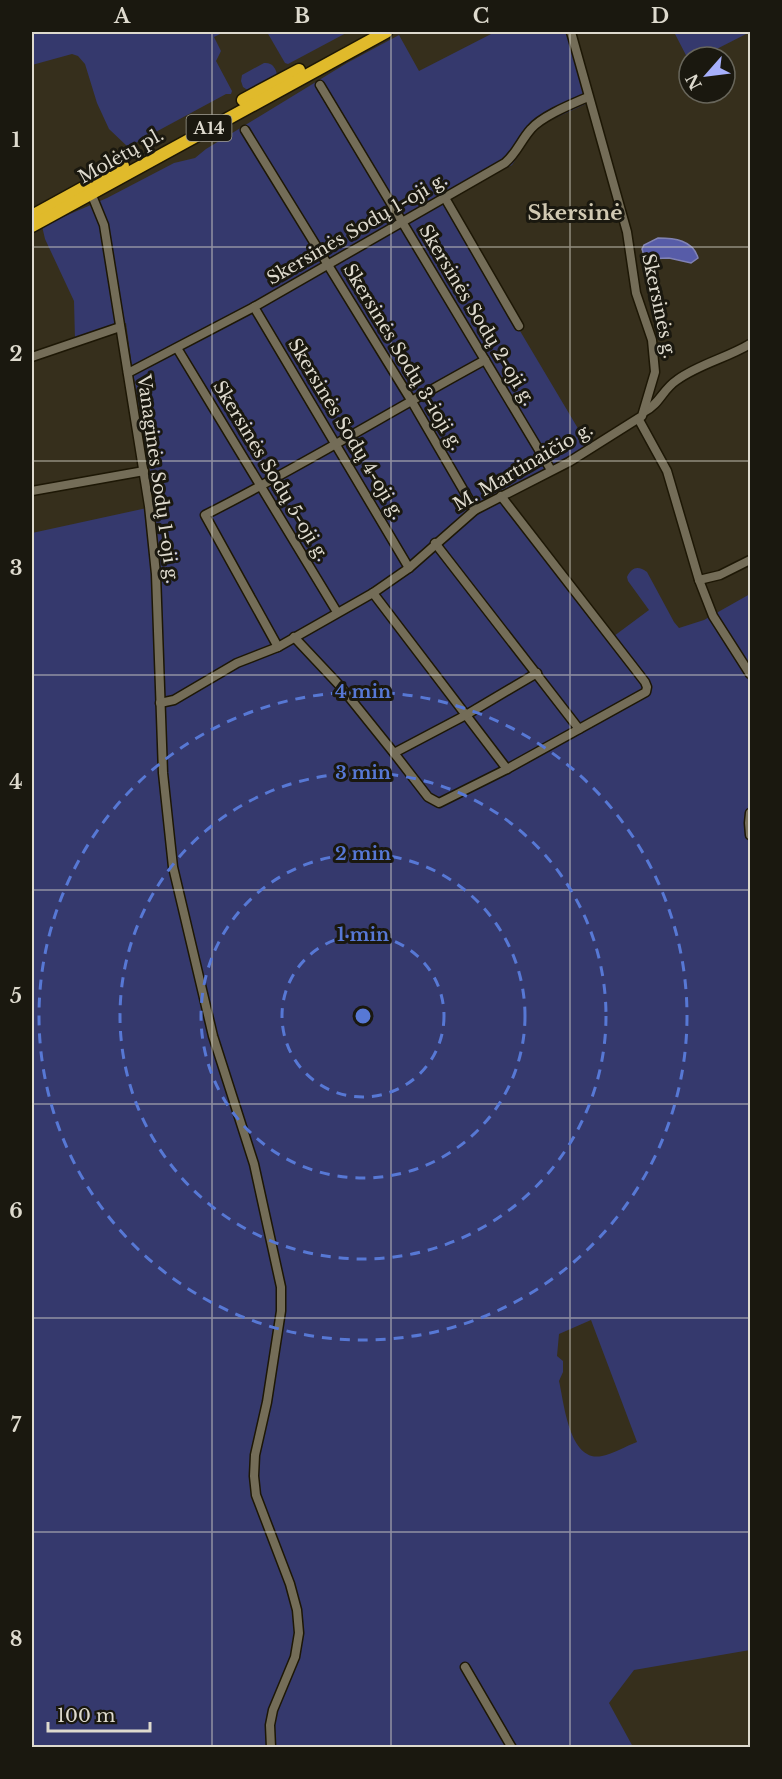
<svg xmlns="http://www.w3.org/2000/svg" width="782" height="1779" viewBox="0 0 782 1779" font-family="'Libre Baskerville',serif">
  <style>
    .green { fill: #35396d; fill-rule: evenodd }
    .water { fill: #575ca8; stroke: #8082b3; stroke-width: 1.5 }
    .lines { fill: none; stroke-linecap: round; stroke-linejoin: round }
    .minor-casing { stroke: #1d1705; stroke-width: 11 }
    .highway-casing { stroke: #1d1705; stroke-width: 15 }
    .minor { stroke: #746d58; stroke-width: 8 }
    .highway { stroke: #e0ba2b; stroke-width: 12 }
    .grid { fill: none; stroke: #dedace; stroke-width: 1.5; stroke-opacity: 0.55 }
    .ring { fill: none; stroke: #5778d5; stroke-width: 3; stroke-dasharray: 10 8 }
    .labels { text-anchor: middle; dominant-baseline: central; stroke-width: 6; stroke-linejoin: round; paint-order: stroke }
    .shield { fill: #1a180f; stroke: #a3a095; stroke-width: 1.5 }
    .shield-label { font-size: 16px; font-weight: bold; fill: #dedace }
    .street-label { font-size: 18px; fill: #dedace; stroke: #1a180f }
    .quarter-label { font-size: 21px; font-weight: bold; fill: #d1c9b2; stroke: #1a180f }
    .centre { fill: #5778d5; stroke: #1a180f; stroke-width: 3 }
    .ring-label { font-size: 18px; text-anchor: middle; font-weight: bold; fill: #5778d5; stroke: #1a180f; stroke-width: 6; stroke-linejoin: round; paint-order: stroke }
    .neatline { fill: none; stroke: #dedace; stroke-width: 2 }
    .grid-label { font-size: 20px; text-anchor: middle; font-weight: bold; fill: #dedace }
  </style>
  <rect width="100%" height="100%" fill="#362f1c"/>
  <g class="green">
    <path d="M32,32H224L214,37L221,51L216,61L232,91L231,94H226L128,147L109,129L97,103L85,64L78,56L72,54L32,65Z"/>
    <path d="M267,32H348L288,64L285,63Z"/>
    <path d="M495,32H568L588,103L538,126L512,165L444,203L589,447L503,492L614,636L649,610L628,581L627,577C632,566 639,566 647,572L674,622L679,628L704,620L750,594V1650L634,1670L609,1703L633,1747H32V533L156,506L132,367L126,323L75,340L74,301L45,239L42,226L107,198L174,163L195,158L206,149L347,63L399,35L419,71ZM591,1320L637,1442C626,1446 613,1454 602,1456C569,1463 564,1402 559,1381L563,1372V1361L557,1356L559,1334Z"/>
    <path d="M674,32H750L701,57H689V61Z"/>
    <path d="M264,63C272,62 276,68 277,75L249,91L243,87L241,81L242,75Z"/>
  </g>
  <path class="water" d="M658,238C674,238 693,240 698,258L691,263L669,258L645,259L642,249L644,245Z"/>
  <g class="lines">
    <g class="minor-casing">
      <g id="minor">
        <path d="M320,85L551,470"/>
        <path d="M245,130L411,400L475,510"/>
        <path d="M91,193L104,225L149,506L156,574L163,773L173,867L213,1036L254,1164L281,1287V1311L267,1402L255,1455L254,1476L256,1495L290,1584L297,1610L299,1633L295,1657L273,1710L270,1725L271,1748"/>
        <path d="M445,198L519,326"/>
        <path d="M254,307L409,568"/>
        <path d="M177,348L337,612"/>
        <path d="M32,357L120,327"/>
        <path d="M128,373L254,307L505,163C517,153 521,140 531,129C542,116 572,104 588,97"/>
        <path d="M644,412C660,404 662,390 677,380C699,364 727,358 750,344"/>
        <path d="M639,420L667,471L699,580L713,616L750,674"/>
        <path d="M32,491L144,471"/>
        <path d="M435,543L579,729"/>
        <path d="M699,580L720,575L750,560"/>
        <path d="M373,593L507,769"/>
        <path d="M294,637L341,687L394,753L466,715L537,673"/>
        <path d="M278,647L205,515C300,467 391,411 485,360"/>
        <path d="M160,703L174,700L237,663L278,647L373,593L409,568L475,510L569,462L642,416L655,372L652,340L636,293L627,232L571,32"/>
        <path d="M394,753L428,797L439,803L507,769L646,692L647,687L645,682L501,496"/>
        <path d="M750,813L749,823L750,835"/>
        <path d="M465,1667L512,1748"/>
      </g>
    </g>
    <g class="highway-casing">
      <g id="highway">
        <path d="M243,100L299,70"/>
        <path d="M32,216L123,166"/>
        <path d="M32,226L386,32"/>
      </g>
    </g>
    <use href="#minor" class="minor"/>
    <use href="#highway" class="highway"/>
  </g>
  <path class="grid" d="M212,32V1748M391,32V1748M570,32V1748M32,247H750M32,461H750M32,675H750M32,890H750M32,1104H750M32,1318H750M32,1532H750"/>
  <g class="ring">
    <circle cx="363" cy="1016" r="81"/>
    <circle cx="363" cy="1016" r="162"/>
    <circle cx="363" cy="1016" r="243"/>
    <circle cx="363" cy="1016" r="324"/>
  </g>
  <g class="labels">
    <rect class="shield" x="186.5" y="115" width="45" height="26" rx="4.5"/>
    <g class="shield-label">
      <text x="209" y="128">A14</text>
    </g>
    <g class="street-label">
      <text transform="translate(121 156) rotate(-29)">Molėtų pl.</text>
      <text transform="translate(357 229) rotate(-30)">Skersinės Sodų 1-oji g.</text>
      <text transform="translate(659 306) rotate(78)">Skersinės g.</text>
      <text transform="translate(477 315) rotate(59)">Skersinės Sodų 2-oji g.</text>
      <text transform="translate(403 357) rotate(59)">Skersinės Sodų 3-ioji g.</text>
      <text transform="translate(346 429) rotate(59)">Skersinės Sodų 4-oji g.</text>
      <text transform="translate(523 467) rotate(-30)">M. Martinaičio g.</text>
      <text transform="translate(271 471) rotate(59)">Skersinės Sodų 5-oji g.</text>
      <text transform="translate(158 479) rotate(82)">Vanaginės Sodų 1-oji g.</text>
    </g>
    <g class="quarter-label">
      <text x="575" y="213">Skersinė</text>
    </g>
  </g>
  <circle cx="363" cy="1016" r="9" class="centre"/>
  <g class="ring-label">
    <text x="363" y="698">4 min</text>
    <text x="363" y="779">3 min</text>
    <text x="363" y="860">2 min</text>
    <text x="363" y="941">1 min</text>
  </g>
  <rect width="782" height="1779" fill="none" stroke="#1a180f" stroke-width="66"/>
  <g transform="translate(707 75) rotate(242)"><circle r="28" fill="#1a180f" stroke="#68665b" stroke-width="1.5"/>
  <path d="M0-4.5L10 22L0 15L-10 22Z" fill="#a7b0fc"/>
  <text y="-9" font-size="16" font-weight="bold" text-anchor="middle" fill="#dedace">N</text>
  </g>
  <path d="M48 1722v9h102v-9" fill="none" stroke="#dedace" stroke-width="3"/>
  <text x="57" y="1722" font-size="18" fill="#dedace" stroke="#1a180f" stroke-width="4.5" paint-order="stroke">100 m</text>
  <rect x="33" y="33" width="716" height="1713" class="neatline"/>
  <g class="grid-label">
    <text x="122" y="23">A</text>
    <text x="302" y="23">B</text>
    <text x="481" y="23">C</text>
    <text x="660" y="23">D</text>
    <text x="16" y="147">1</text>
    <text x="16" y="361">2</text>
    <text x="16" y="575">3</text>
    <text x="16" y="789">4</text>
    <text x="16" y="1003">5</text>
    <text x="16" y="1218">6</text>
    <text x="16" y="1432">7</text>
    <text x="16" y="1646">8</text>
  </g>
</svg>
